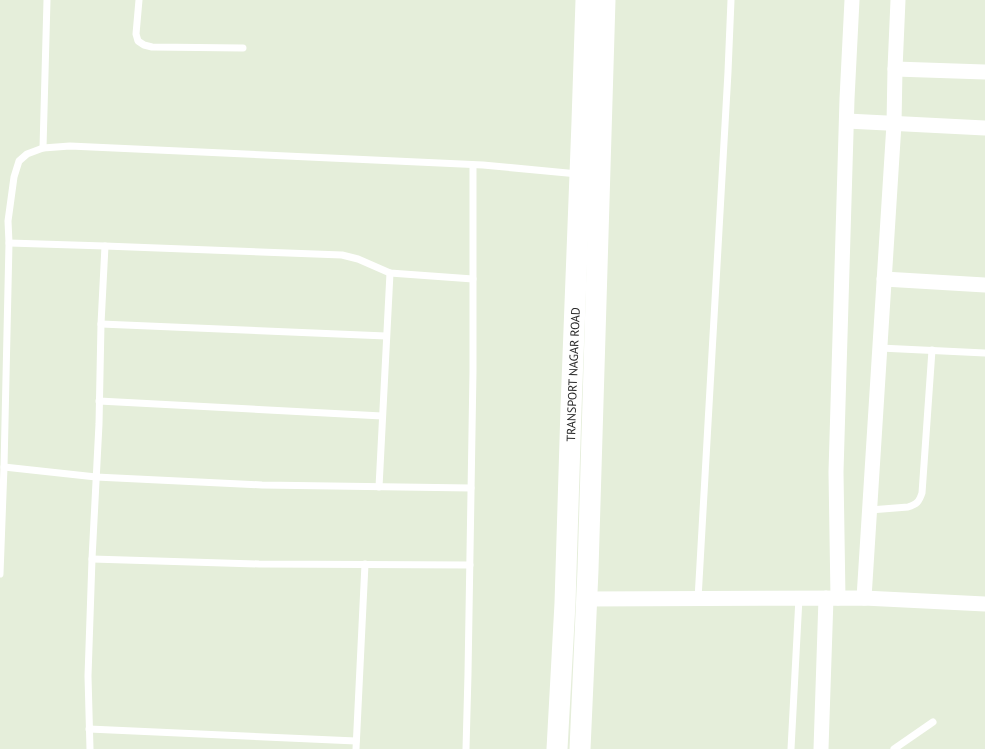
<svg xmlns="http://www.w3.org/2000/svg" width="985" height="749" viewBox="0 0 985 749" font-family="'PT Sans',sans-serif">
  <style>
    .lines { fill: none; stroke-linecap: round; stroke-linejoin: round }
    .service { stroke: #fff; stroke-width: 7 }
    .minor { stroke: #fff; stroke-width: 15 }
    .secondary { stroke: #fff; stroke-width: 21 }
    .labels { text-anchor: middle; dominant-baseline: central; stroke-width: 4; stroke-linejoin: round; paint-order: stroke }
    .street-label { font-size: 12px; fill: #2a2a2a; stroke: #fff }
  </style>
  <rect width="100%" height="100%" fill="#e5eeda"/>
  <g class="lines">
    <g class="service">
      <path d="M139,0L136,34L138,41L144,45L152,47L243,48"/>
      <path d="M43,148L47,0"/>
      <path d="M9,243L105,246L342,255L358,259L390,273L473,279"/>
      <path d="M101,324L386,336"/>
      <path d="M880,348L985,353"/>
      <path d="M99,401L382,416"/>
      <path d="M4,467L96,477L262,485L471,488"/>
      <path d="M379,487L390,273"/>
      <path d="M870,510L908,507C917,504 919,502 922,493L932,350"/>
      <path d="M92,559L259,564L470,565"/>
      <path d="M0,574L4,467L9,243L8,221L14,177L19,161L27,154L43,148L70,146L483,165L578,174"/>
      <path d="M698,599L728,72L731,0"/>
      <path d="M89,729L356,741"/>
      <path d="M90,749L88,676L92,559L99,424L101,324L105,246"/>
      <path d="M356,749L365,564"/>
      <path d="M466,749L468,674L473,371V165"/>
      <path d="M791,749L799,598"/>
      <path d="M894,749L933,722"/>
    </g>
    <g class="minor">
      <path d="M895,69L985,72"/>
      <path d="M847,121L985,128"/>
      <path d="M884,279L985,285"/>
      <path d="M838,598L836,472L847,99L852,0"/>
      <path d="M864,598L894,124L895,69L898,0"/>
      <path d="M586,599L864,598L985,604"/>
      <path d="M821,749L826,598"/>
    </g>
    <g class="secondary">
      <path id="s1" d="M557,749L565,603L571,408L582,122L586,0"/>
      <path d="M580,749L588,570L605,0"/>
    </g>
  </g>
  <g class="labels">
    <g class="street-label">
      <text stroke="none"><textPath href="#s1" startOffset="375">TRANSPORT NAGAR ROAD</textPath></text>
    </g>
  </g>
</svg>
